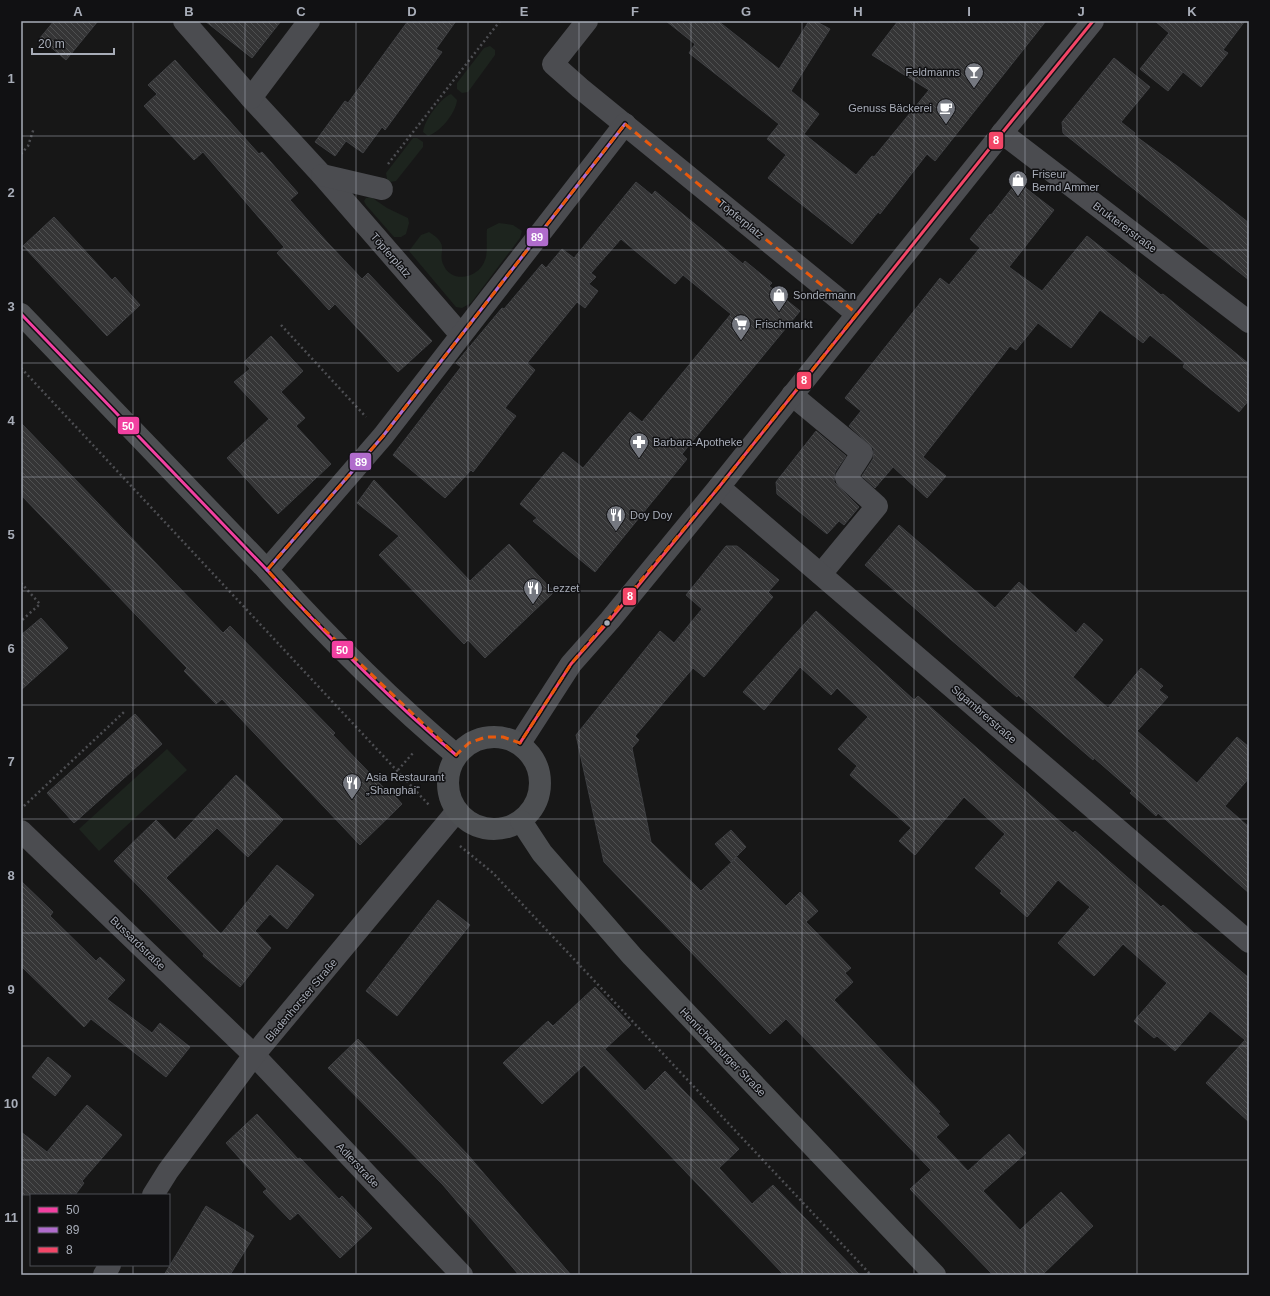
<svg xmlns="http://www.w3.org/2000/svg" width="1270" height="1296" viewBox="0 0 1270 1296" font-family="Helvetica,sans-serif">
  <style>
    .green { fill: #1d241e }
    .building { fill: url(#building-back-hatch); stroke: #3f4043 }
    .lines { fill: none; stroke-linecap: round; stroke-linejoin: round }
    .path { stroke: #4d4e52; stroke-width: 2.5; stroke-dasharray: 2 3; stroke-linecap: butt }
    .minor { stroke: #4b4c50; stroke-width: 22 }
    .major { stroke: #4d4f52; stroke-width: 22 }
    .bus-1-casing { stroke: #111113; stroke-width: 6 }
    .bus-2-casing { stroke: #111113; stroke-width: 6 }
    .bus-3-casing { stroke: #111113; stroke-width: 6 }
    .bus-1 { stroke: #f240a1; stroke-width: 3 }
    .bus-2 { stroke: #b06ccc; stroke-width: 3 }
    .bus-3 { stroke: #f34667; stroke-width: 3 }
    .marked { fill: none; stroke: #e8590c; stroke-width: 3; stroke-dasharray: 8 5; stroke-linejoin: round }
    .grid { fill: none; stroke: #a8adb8; stroke-width: 1; stroke-opacity: 0.55 }
    .bus-dot { fill: #a8adb8; stroke: #111113; stroke-width: 1.5 }
    .labels { text-anchor: middle; dominant-baseline: central; stroke-width: 3; stroke-linejoin: round; paint-order: stroke }
    .poi-label { font-size: 11px; fill: #a8adb8; stroke: #111113; text-anchor: start }
    .street-label { font-size: 11px; fill: #a8adb8; stroke: #111113 }
    .line-badge { stroke: #111113; stroke-width: 1.5 }
    .badge-label { font-size: 11px; text-anchor: middle; font-weight: bold; fill: #fff }
    .neatline { fill: none; stroke: #a8adb8; stroke-width: 1.5 }
    .grid-label { font-size: 13px; text-anchor: middle; font-weight: bold; fill: #a8adb8 }
  </style>
  <defs>
    <pattern id="building-back-hatch" width="6" height="6" patternUnits="userSpaceOnUse"><rect width="6" height="6" fill="#353536"/><path d="M-1 5l2 2M0 0l6 6M5-1l2 2" fill="none" stroke="#4f5051"/></pattern>
  </defs>
  <rect width="100%" height="100%" fill="#171717"/>
  <g class="green">
    <path d="M490,46L495,50V55L468,92L462,93L457,89V83L484,48Z"/>
    <path d="M451,94L457,100C456,113 440,132 428,136L423,132C424,120 440,99 451,94Z"/>
    <path d="M413,138H417L423,142V147L396,181L390,182L387,179L386,173Z"/>
    <path d="M371,197L387,208L408,218L409,223L406,234L401,237H394L366,205L364,201L366,198Z"/>
    <path d="M499,223L513,225L522,231L520,238L471,303L462,308L456,307L409,251L421,235L429,232C452,246 436,252 444,266C453,284 479,278 485,260C488,254 486,237 487,229Z"/>
    <path d="M167,749L187,770L99,851L79,829Z"/>
  </g>
  <g class="building">
    <path d="M54,21H98L66,60L40,38Z"/>
    <path d="M205,21H281L252,58Z"/>
    <path d="M408,21H456L436,49L442,52L385,130L382,127L363,153L346,141L335,156L315,142L345,101L348,103Z"/>
    <path d="M666,21H718L779,69L809,21H815L830,29L791,91L819,114L804,134L856,175L872,156L874,157L929,90L872,55L898,21H1046L935,161L927,154L880,214L878,212L852,244L768,178L786,155L767,139L779,124L689,53L695,44Z"/>
    <path d="M1155,21H1245L1223,50L1228,53L1201,87L1183,72L1168,91L1140,69L1169,33Z"/>
    <path d="M1114,58L1150,87L1121,122L1135,133L1134,135L1177,166L1249,223V280L1063,133L1062,122Z"/>
    <path d="M175,60L259,154L262,152L298,193L290,200L327,242L362,279L368,273L432,341L398,372L335,304L329,310L277,253L284,247L203,152L194,160L144,106L157,94L148,85Z"/>
    <path d="M636,182L652,195L655,191L743,264L745,261L772,283L769,286L800,311L682,454L687,459L595,572L533,521L537,518L520,504L563,452L583,468L630,412L642,422L731,314L683,275L675,284L621,239L591,273L596,277L589,284L598,291L585,308L577,302L527,363L535,370L505,408L516,416L473,472L471,470L445,498L393,455L461,367L456,363L502,308L504,309L542,264L546,268L562,249L574,258Z"/>
    <path d="M1023,186L1054,210L1009,267L1042,291L1087,236L1161,295L1163,294L1249,364V400L1239,412L1183,367L1185,363L1150,335L1143,343L1100,310L1071,348L1038,323L1016,350L1010,346L923,457L946,476L927,498L893,467L875,488L862,476L873,459L874,449L849,426L861,411L845,398L940,278L949,285L980,248L970,239L990,214L991,215L1013,187Z"/>
    <path d="M54,217L112,280L115,277L140,305L107,336L23,246Z"/>
    <path d="M271,336L303,371L281,392L305,418L296,426L331,464L278,514L227,458L269,419L234,382L250,369L244,362Z"/>
    <path d="M21,423L223,633L230,626L285,682L335,733L333,735L385,789L387,787L402,804L360,845L222,699L216,704L184,671L187,668L21,495Z"/>
    <path d="M816,431L846,456L835,472L834,482L859,507L844,525L839,521L827,534L777,494L776,482Z"/>
    <path d="M374,480L470,581L509,544L554,592L485,658L468,640L464,644L379,555L399,536L357,503Z"/>
    <path d="M899,525L995,608L1019,582L1076,633L1084,623L1103,640L1073,677L1108,708L1141,668L1163,686L1159,690L1168,697L1137,731L1197,783L1237,737L1249,747V778L1225,806L1249,827V893L1158,813L1156,816L1145,806L1130,793L1132,791L1094,758L1093,760L1018,695L1017,697L865,565Z"/>
    <path d="M726,546H737L779,580L768,592L773,597L704,677L693,668L635,736L639,740L632,748L651,842L701,891L737,857L786,906L800,892L818,911L806,922L851,968L845,973L853,982L834,1000L940,1112L938,1113L949,1125L936,1137L968,1171L1009,1134L1026,1153L983,1191L1020,1230L1061,1192L1093,1226L1042,1275H993L910,1189L931,1170L786,1019L770,1034L604,862L576,735L660,631L674,643L702,609L686,595Z"/>
    <path d="M816,611L914,700L918,696L1073,833L1075,831L1161,907L1163,905L1195,934L1196,933L1249,978V1122L1206,1083L1245,1040L1210,1011L1175,1051L1157,1036L1154,1038L1134,1021L1167,983L1123,944L1094,976L1058,943L1090,907L1058,880L1027,917L1000,893L1002,891L975,868L1005,834L964,797L915,855L899,841L911,828L850,775L857,766L838,749L868,717L837,688L831,695L800,667L764,710L743,692Z"/>
    <path d="M41,618L68,648L21,690V635Z"/>
    <path d="M135,714L162,744L74,823L47,793Z"/>
    <path d="M236,775L283,820L248,857L217,828L166,878L221,934L277,865L314,895L287,929L270,914L255,931L271,948L240,987L203,956L204,954L114,861L156,820L175,840Z"/>
    <path d="M731,830L746,847L731,862L715,844Z"/>
    <path d="M21,881L53,912L50,916L96,961L100,957L125,980L107,999L152,1033L160,1023L190,1047L166,1077L91,1019L84,1027L21,966Z"/>
    <path d="M438,900L470,925L397,1016L366,991Z"/>
    <path d="M595,987L631,1025L605,1049L645,1091L665,1071L739,1149L719,1168L752,1204L773,1185L860,1275H784L584,1065L542,1104L503,1063L548,1021L553,1026Z"/>
    <path d="M358,1039L468,1155L571,1275H519L443,1185L328,1068Z"/>
    <path d="M48,1057L71,1076L55,1096L32,1077Z"/>
    <path d="M87,1105L122,1135L82,1181L84,1183L75,1195H21V1132L47,1152Z"/>
    <path d="M257,1114L298,1159L300,1158L339,1199L342,1196L372,1228L340,1258L298,1213L290,1220L263,1192L267,1189L226,1143Z"/>
    <path d="M206,1206L254,1236L230,1275H164Z"/>
  </g>
  <g class="lines">
    <g class="path">
      <path d="M21,154L28,146L34,128"/>
      <path d="M388,164L500,21"/>
      <path d="M281,325L366,417"/>
      <path d="M21,368L429,805"/>
      <path d="M21,583L40,604L21,621"/>
      <path d="M398,770L413,753"/>
      <path d="M24,806L124,712"/>
      <path d="M460,846L493,873L871,1275"/>
    </g>
    <g class="minor">
      <path d="M184,21L251,98L322,175L461,335"/>
      <path d="M587,21L553,64L580,88L857,314"/>
      <path d="M251,98L309,21"/>
      <path d="M1002,133L1249,322"/>
      <path d="M322,175L382,189"/>
      <path d="M792,395L862,453L846,478L877,506L821,574"/>
      <path d="M719,487L1249,942"/>
      <path d="M267,570L383,436L625,124"/>
      <path d="M520,743L571,664L610,620L719,487L1002,133L1093,21"/>
      <path d="M21,831L254,1055L462,1275"/>
      <path d="M153,1195L168,1171L254,1055L457,811"/>
      <path d="M104,1275L110,1265"/>
    </g>
    <g class="major">
      <path d="M21,314L267,570C325,634 390,700 456,755"/>
      <circle cx="494" cy="783" r="46"/>
      <path d="M521,821L542,853L632,956L935,1275"/>
    </g>
    <g class="bus-1-casing">
      <path id="bus-1" d="M21,314L267,570C325,634 390,700 456,755"/>
    </g>
    <g class="bus-2-casing">
      <path id="bus-2" d="M267,570L383,436L625,124"/>
    </g>
    <g class="bus-3-casing">
      <path id="bus-3" d="M520,743L571,664L610,620L719,487L1002,133L1093,21"/>
    </g>
    <use href="#bus-1" class="bus-1"/>
    <use href="#bus-2" class="bus-2"/>
    <use href="#bus-3" class="bus-3"/>
  </g>
  <path class="marked" d="M625,124L857,314L719,487L571,664L520,743L503,737H486L469,743L456,755L305,611L267,570L383,436Z"/>
  <path class="grid" d="M133,21V1195M245,21V1275M356,21V1275M468,21V1275M579,21V1275M691,21V1275M802,21V1275M914,21V1275M1025,21V1275M1137,21V1275M21,136H1249M21,250H1249M21,363H1249M21,477H1249M21,591H1249M21,705H1249M21,819H1249M21,933H1249M21,1046H1249M21,1160H1249M133,1265V1275"/>
  <defs>
    <g id="bar-pin" transform="scale(1)"><path d="M0 17L-7.5 6A9.5 9.5 0 1 1 7.5 6Z" fill="#757880" stroke="#111113"/><path d="M-6-5H6L.8 .8V4.5H3.5V6h-7V4.5H-.8V.8Z" fill="#fff"/></g>
    <g id="cafe-pin" transform="scale(1)"><path d="M0 17L-7.5 6A9.5 9.5 0 1 1 7.5 6Z" fill="#757880" stroke="#111113"/><path d="M-5.5-4.5H6V0H3Q3 3.5 0 3.5H-2.5Q-5.5 3.5-5.5 0ZM3-3.2v2h1.7v-2ZM-6 4.5H4V6H-6Z" fill="#fff"/></g>
    <g id="shop-pin" transform="scale(1)"><path d="M0 17L-7.5 6A9.5 9.5 0 1 1 7.5 6Z" fill="#757880" stroke="#111113"/><path d="M-5-2.5h2.3a2.7 3.5 0 0 1 5.4 0H5L5.5 6h-11ZM-1.5-2.5h3a1.5 2.3 0 0 0-3 0Z" fill="#fff"/></g>
    <g id="supermarket-pin" transform="scale(1)"><path d="M0 17L-7.5 6A9.5 9.5 0 1 1 7.5 6Z" fill="#757880" stroke="#111113"/><path d="M-6-5.5h2.5l.6 2H6L4.5 2H-2.5L-4.4-4H-6ZM-1.5 3.2a1.3 1.3 0 1 0 .1 0ZM3 3.2a1.3 1.3 0 1 0 .1 0Z" fill="#fff"/></g>
    <g id="pharmacy-pin" transform="scale(1)"><path d="M0 17L-7.5 6A9.5 9.5 0 1 1 7.5 6Z" fill="#757880" stroke="#111113"/><path d="M-2-6h4v4h4v4h-4v4h-4v-4h-4v-4h4Z" fill="#fff"/></g>
    <g id="restaurant-pin" transform="scale(1)"><path d="M0 17L-7.5 6A9.5 9.5 0 1 1 7.5 6Z" fill="#757880" stroke="#111113"/><path d="M-5-6h1v4h1v-4h1v4h1v-4h1v5L-1.5 .5V6h-2V.5L-5-1ZM5-6V6H3V1.5H1.5Q1.5-4 5-6Z" fill="#fff"/></g>
  </defs>
  <g fill-rule="evenodd">
    <use href="#bar-pin" x="974" y="72"/>
    <use href="#cafe-pin" x="946" y="108"/>
    <use href="#shop-pin" x="1018" y="180"/>
    <use href="#shop-pin" x="779" y="295"/>
    <use href="#supermarket-pin" x="741" y="324"/>
    <use href="#pharmacy-pin" x="639" y="442"/>
    <use href="#restaurant-pin" x="616" y="515"/>
    <use href="#restaurant-pin" x="533" y="588"/>
    <use href="#restaurant-pin" x="352" y="783"/>
  </g>
  <circle class="bus-dot" cx="607" cy="623" r="3.5"/>
  <g class="labels">
    <g class="poi-label">
      <text x="960" y="72" text-anchor="end">Feldmanns</text>
      <text x="932" y="108" text-anchor="end">Genuss Bäckerei</text>
      <text x="1032" y="174">Friseur<tspan x="1032" dy="13">Bernd Ammer</tspan></text>
      <text x="793" y="295">Sondermann</text>
      <text x="755" y="324">Frischmarkt</text>
      <text x="653" y="442">Barbara-Apotheke</text>
      <text x="630" y="515">Doy Doy</text>
      <text x="547" y="588">Lezzet</text>
      <text x="366" y="777">Asia Restaurant<tspan x="366" dy="13">„Shanghai“</tspan></text>
    </g>
    <g class="street-label">
      <text transform="translate(741 219) rotate(39)">Töpferplatz</text>
      <text transform="translate(1125 227) rotate(37)">Bruktererstraße</text>
      <text transform="translate(391 255) rotate(49)">Töpferplatz</text>
      <text transform="translate(984 714) rotate(41)">Sigambrerstraße</text>
      <text transform="translate(138 943) rotate(44)">Bussardstraße</text>
      <text transform="translate(301 1000) rotate(-50)">Bladenhorster Straße</text>
      <text transform="translate(723 1052) rotate(46)">Henrichenburger Straße</text>
      <text transform="translate(358 1165) rotate(47)">Adlerstraße</text>
    </g>
  </g>
  <g class="line-badge">
    <rect x="988" y="131" width="16" height="19" rx="4" fill="#f34667"/>
    <rect x="526" y="227" width="23" height="20" rx="4" fill="#b06ccc"/>
    <rect x="796" y="371" width="16" height="19" rx="4" fill="#f34667"/>
    <rect x="117" y="416" width="23" height="19" rx="4" fill="#f240a1"/>
    <rect x="349" y="452" width="23" height="19" rx="4" fill="#b06ccc"/>
    <rect x="622" y="587" width="15" height="19" rx="4" fill="#f34667"/>
    <rect x="331" y="640" width="23" height="19" rx="4" fill="#f240a1"/>
  </g>
  <g class="badge-label">
    <text x="996" y="144">8</text>
    <text x="537" y="241">89</text>
    <text x="804" y="384">8</text>
    <text x="128" y="430">50</text>
    <text x="361" y="466">89</text>
    <text x="630" y="600">8</text>
    <text x="342" y="654">50</text>
  </g>
  <rect width="1270" height="1296" fill="none" stroke="#111113" stroke-width="44"/>
  <rect x="30" y="1194" width="140" height="72" fill="#111113" stroke="#4d4f55"/>
  <rect x="38" y="1207" width="20" height="6" fill="#f240a1" stroke="#4d4f55"/>
  <text x="66" y="1214" font-size="12" fill="#a8adb8">50</text>
  <rect x="38" y="1227" width="20" height="6" fill="#b06ccc" stroke="#4d4f55"/>
  <text x="66" y="1234" font-size="12" fill="#a8adb8">89</text>
  <rect x="38" y="1247" width="20" height="6" fill="#f34667" stroke="#4d4f55"/>
  <text x="66" y="1254" font-size="12" fill="#a8adb8">8</text>
  <path d="M32 48v6h82v-6" fill="none" stroke="#a8adb8" stroke-width="2"/>
  <text x="38" y="48" font-size="12" fill="#a8adb8" stroke="#111113" stroke-width="3" paint-order="stroke">20 m</text>
  <rect x="22" y="22" width="1226" height="1252" class="neatline"/>
  <g class="grid-label">
    <text x="78" y="16">A</text>
    <text x="189" y="16">B</text>
    <text x="301" y="16">C</text>
    <text x="412" y="16">D</text>
    <text x="524" y="16">E</text>
    <text x="635" y="16">F</text>
    <text x="746" y="16">G</text>
    <text x="858" y="16">H</text>
    <text x="969" y="16">I</text>
    <text x="1081" y="16">J</text>
    <text x="1192" y="16">K</text>
    <text x="11" y="83">1</text>
    <text x="11" y="197">2</text>
    <text x="11" y="311">3</text>
    <text x="11" y="425">4</text>
    <text x="11" y="539">5</text>
    <text x="11" y="653">6</text>
    <text x="11" y="766">7</text>
    <text x="11" y="880">8</text>
    <text x="11" y="994">9</text>
    <text x="11" y="1108">10</text>
    <text x="11" y="1222">11</text>
  </g>
</svg>
